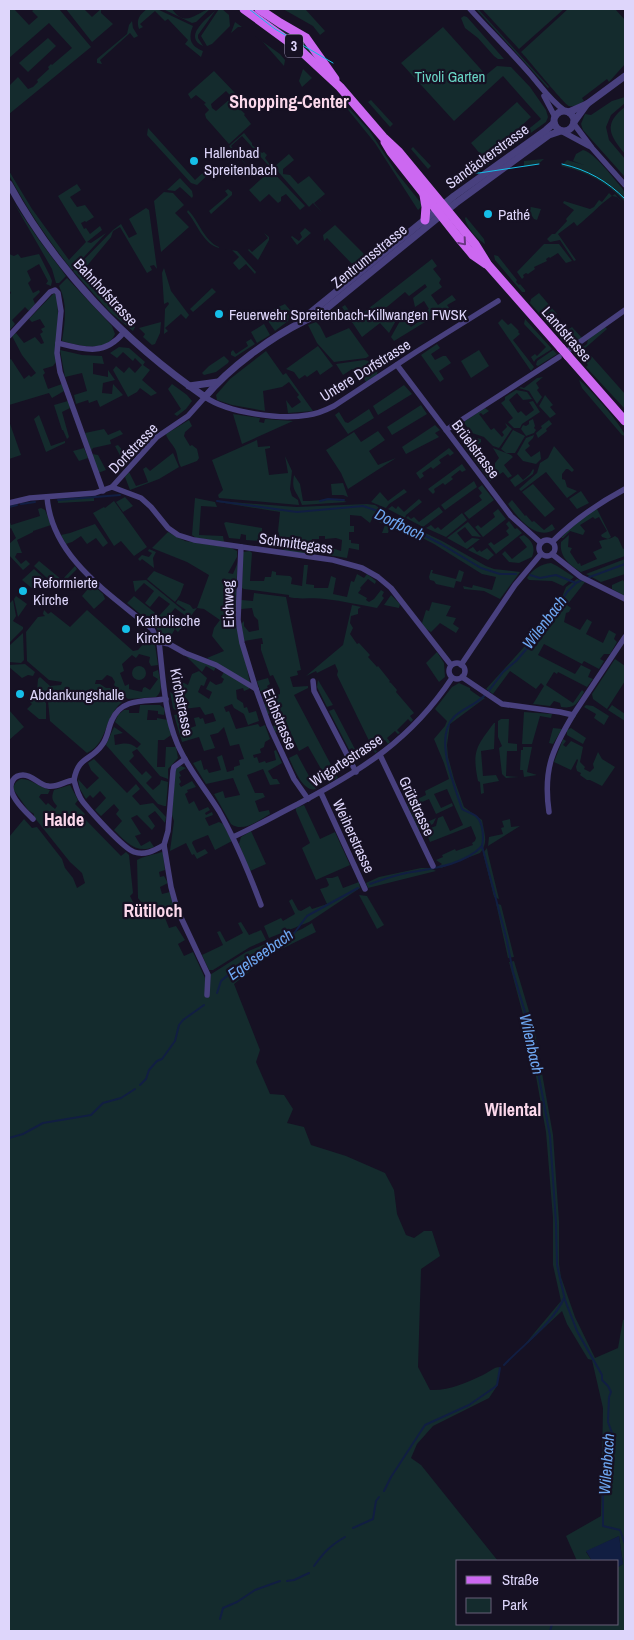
<svg xmlns="http://www.w3.org/2000/svg" width="634" height="1640" viewBox="0 0 634 1640" font-family="'Archivo Narrow',sans-serif">
  <style>
    .green { fill: #142b2d; fill-rule: evenodd }
    .water { fill: #111e42 }
    .lines { fill: none; stroke-linecap: round; stroke-linejoin: round }
    .stream { stroke: #111e42; stroke-width: 2 }
    .minor { stroke: #48407e; stroke-width: 5.5 }
    .tertiary { stroke: #48407e; stroke-width: 7 }
    .primary { stroke: #cc68f1; stroke-width: 9 }
    .tram { stroke: #15bee8; stroke-width: 1 }
    .primary-bridge { stroke: #cc68f1; stroke-width: 9 }
    .oneway { stroke: #683880 }
    .poi-dot { fill: #15bee8; stroke: #161123; stroke-width: 2 }
    .labels { text-anchor: middle; dominant-baseline: central; stroke-width: 4.5; stroke-linejoin: round; paint-order: stroke }
    .shield { fill: #161123; stroke: #a29bba; stroke-width: 1 }
    .shield-label { font-size: 14px; font-weight: bold; fill: #ded6fb }
    .park-label { font-size: 15px; fill: #69d5c5; stroke: #161123 }
    .poi-label { font-size: 15px; fill: #ded6fb; stroke: #161123; text-anchor: start }
    .street-label { font-size: 15px; fill: #ded6fb; stroke: #161123 }
    .water-label { font-size: 16px; font-style: italic; fill: #6ea7f2; stroke: #161123 }
    .quarter-label { font-size: 18px; font-weight: bold; fill: #fbd8eb; stroke: #161123 }
  </style>
  <rect width="100%" height="100%" fill="#161123"/>
  <g class="green">
    <path d="M9,9H14L29,25L38,17L32,11L35,9H59L91,47L9,114V86L18,77L28,89L33,87L38,82L37,80L49,69L48,67L51,64L52,65L72,48L49,23L9,58Z"/>
    <path d="M66,9H84L92,17L101,9V13L113,24L92,42Z"/>
    <path d="M147,9H157L193,26C188,38 190,46 203,51L201,57L185,44L188,40L168,19L165,21L155,11L140,24L143,27L139,29C136,20 139,15 147,9Z"/>
    <path d="M163,9H172C186,29 196,12 210,9L196,22L192,23Z"/>
    <path d="M219,9H222L229,15L230,26L212,44L207,46L201,36Z"/>
    <path d="M247,9H256L303,39L324,67Z"/>
    <path d="M283,9H305L325,31L320,35L313,26Z"/>
    <path d="M476,9H478L549,87L548,88Z"/>
    <path d="M482,9H564L519,49Z"/>
    <path d="M568,9H615L625,20V64L609,82L607,79L582,98L584,101C579,104 575,107 569,106C565,105 528,59 521,52Z"/>
    <path d="M215,11L198,35V38L203,46C183,37 206,19 215,11Z"/>
    <path d="M464,16L467,17L504,59H498L494,56L478,38L465,28L461,18Z"/>
    <path d="M132,21L133,28L138,36L134,38L130,33L100,60L102,64L97,63V59L127,34L129,25Z"/>
    <path d="M235,22L280,54L285,60L284,66L263,42L242,27H238L231,33Z"/>
    <path d="M443,27L486,75L497,66L511,67L530,87L546,110L548,117L546,122L500,155L501,151L541,119L503,76L454,121L401,63Z"/>
    <path d="M48,38L56,46L28,72L19,63Z"/>
    <path d="M303,69L312,78L302,87L299,81Z"/>
    <path d="M214,71L235,93L232,97L226,91L211,104L212,108L216,111L230,99L245,114L244,115L251,124L229,144L206,118L205,114L209,110L204,104L206,103L196,95L191,99L188,94Z"/>
    <path d="M625,97V103L611,115L606,127L609,140L625,159V177L583,130L581,124L585,114L591,115L612,101Z"/>
    <path d="M371,100L393,124L390,127L368,102Z"/>
    <path d="M517,102L531,117L498,147L492,161L488,165H472L482,156L471,143Z"/>
    <path d="M346,105L369,130L397,173L421,203V207L418,210L375,143L345,106Z"/>
    <path d="M625,107V154C609,135 603,124 625,107Z"/>
    <path d="M148,128L195,180L208,168L211,172L197,185L191,183L147,135Z"/>
    <path d="M244,133L252,143V145L262,153L264,152L267,155L265,158L270,165L257,176L251,168L257,175L268,165L242,136L231,146L248,167L229,146Z"/>
    <path d="M413,147L431,166L428,169L411,149Z"/>
    <path d="M583,150C595,153 613,178 622,188L625,193V202C607,182 587,172 561,166L567,160L584,165L573,161L576,154Z"/>
    <path d="M289,154L294,160L283,169V174L290,175L298,184L309,176L325,194L314,203L322,212L313,203L309,207L274,167Z"/>
    <path d="M544,159L537,165L524,167V161Z"/>
    <path d="M271,170L305,206L300,210L286,194L281,197V201L278,203L269,194L260,202L249,190Z"/>
    <path d="M9,171L32,209L69,260L86,242L58,196L77,184L81,190L70,197L77,207L85,205L94,217L86,222L85,221L81,223L84,229L86,228L90,234L100,226L102,230L87,242L91,243L106,233L72,270C48,240 27,209 9,175Z"/>
    <path d="M180,178L192,191L193,196L192,198L180,187L175,191L167,190Z"/>
    <path d="M228,189L232,192V195L211,214L209,211L228,195L225,191Z"/>
    <path d="M164,192L173,193L184,205L175,213L189,227L161,252L154,201Z"/>
    <path d="M609,193L612,196L615,194L625,206L617,197L612,196C599,205 590,216 577,226L574,222L558,234L576,260L574,261L560,240L550,242L547,239L552,234H555L567,221L566,219L574,210L563,203L564,201L590,209L594,207L599,200L602,202Z"/>
    <path d="M14,203L39,240L66,276L59,283H56L52,269Z"/>
    <path d="M531,207L541,209L537,220L534,219L528,210Z"/>
    <path d="M146,208L149,210L157,269L154,265L150,266L152,270L147,273L120,227L113,231L111,237L81,273L120,316L135,327L133,331L110,312L73,271L113,230L121,224L129,238L137,234L129,219Z"/>
    <path d="M188,210C199,221 204,241 219,247V248C203,244 197,223 187,212Z"/>
    <path d="M466,217L484,239L485,244C478,240 466,227 465,218Z"/>
    <path d="M335,225L364,254L363,256L366,259L356,268L327,238L324,241L323,235Z"/>
    <path d="M305,228L311,233L297,245L291,237L292,236L299,241L302,237L300,233Z"/>
    <path d="M264,233L269,237V240L258,260L248,250L249,249L252,252L268,238Z"/>
    <path d="M544,244H559L572,261L566,263L558,253L550,258L549,257L546,259L547,261L534,267L535,269L528,274L526,273L523,275L524,277L522,279L517,272Z"/>
    <path d="M225,249L237,251L256,272L255,274L246,264L239,270L233,263L239,257L232,250Z"/>
    <path d="M9,254L14,256L18,254L21,258L39,254L50,276L52,281L51,286L46,284L48,281L39,264L27,271L31,280L28,283L33,293L39,290L40,292L33,299L35,304L29,311L25,307L12,320L15,324L9,331V295L11,293L9,289Z"/>
    <path d="M494,255L498,256L517,280L516,282L519,285L520,284L525,290V292H522L495,260Z"/>
    <path d="M432,259L437,266L433,269L441,279L439,283L442,287L431,295L438,305L452,295L456,300L447,305L450,309L435,319H430L394,341L391,337L400,321L407,322L411,327L421,320L419,316L429,309L424,301L415,307L413,298L427,287L425,284L409,296L405,292L382,311L381,317L386,314L389,318L396,313L399,315L389,333L380,323L362,337L342,307L345,305L355,319Z"/>
    <path d="M164,268L171,291L189,315L186,319L181,314L165,328L168,331L164,334L165,309L169,304L168,302L164,304L162,273Z"/>
    <path d="M67,278L112,326L115,334C107,354 77,345 62,341C65,322 68,304 59,286Z"/>
    <path d="M212,288L216,292L193,312L190,309Z"/>
    <path d="M54,293L57,296L58,315L56,362L53,366L43,369L45,373L43,375L48,389L62,384L64,391L52,398L49,393L9,405V360L11,359L24,379L29,375L31,377L36,373L22,355L12,336L16,333L24,343L35,337L41,344L44,343L40,334L43,332L41,329L45,327L40,319L32,322L29,319Z"/>
    <path d="M539,293L557,314L545,320L530,303L531,299Z"/>
    <path d="M285,304L290,310L288,321L275,331L268,321L277,315L274,309Z"/>
    <path d="M502,319L508,325L511,323L519,331L518,332L520,334L513,340L534,367L531,371L498,323Z"/>
    <path d="M525,319L552,349L536,359L534,362L531,357L535,354L537,356L546,347L524,324Z"/>
    <path d="M161,322L160,333L155,344L152,345L143,337L145,334L139,328Z"/>
    <path d="M316,322L320,326L326,338L349,328L369,356L366,358L334,362L317,343L308,325Z"/>
    <path d="M264,324L270,335L257,343L251,332Z"/>
    <path d="M572,327L582,338L572,343L569,339L564,342L558,336Z"/>
    <path d="M605,327L607,329L576,356L574,353L587,344L588,339Z"/>
    <path d="M251,339L255,344L235,357L231,355V352L233,350L236,354L248,346L246,342Z"/>
    <path d="M437,344L440,348L431,354L435,360L443,356H446L451,363L439,371L444,379L440,382L421,355Z"/>
    <path d="M318,346L333,366L320,375L317,370L307,377L305,375L299,379L294,372L286,369Z"/>
    <path d="M119,347L129,348L145,362L143,365L150,370L142,380L157,393L151,396L140,388L137,392L128,397L113,370L116,366L124,373L129,367L135,373L142,365L135,358L133,361L123,352L117,358L110,353Z"/>
    <path d="M60,350L82,355L102,356L104,364L93,363V374L108,377V370L115,380L103,383L102,393L112,394L113,384L123,395L100,407L97,400L89,403L88,400L76,404L74,395L87,391L82,373L65,377Z"/>
    <path d="M479,350L489,366L471,378L461,361Z"/>
    <path d="M553,350L557,354L538,366L536,365L537,361Z"/>
    <path d="M586,350L625,394V409L586,367L588,365L580,355Z"/>
    <path d="M266,351L283,375L286,373L313,411L288,413L286,400L292,408L301,402L297,397L299,395L289,382L282,387L263,391L265,411L232,405L217,400L216,395L230,379Z"/>
    <path d="M224,356L229,361L228,363L216,372L204,375L202,373L209,366Z"/>
    <path d="M364,360L373,362L378,369L377,375L366,382L363,377L360,379L352,369L343,375L336,364Z"/>
    <path d="M543,377L536,383L539,388L537,390L542,397L537,404L529,391L519,388L521,387L524,388L537,378Z"/>
    <path d="M579,380C588,386 624,428 625,436L622,435L582,388Z"/>
    <path d="M172,384L187,395L192,401L186,409L177,416L174,414L181,409L168,389Z"/>
    <path d="M404,385L412,394L378,415L373,406Z"/>
    <path d="M516,390L527,392L532,399L523,400L517,393L509,400L518,413L521,411L526,416L534,410L529,402L533,401L540,412L522,424L520,428H514L508,422L513,418L501,403L505,400V397Z"/>
    <path d="M545,395L553,405L550,407L556,414L550,418L539,406Z"/>
    <path d="M68,401L70,408L62,412L69,437L67,439L63,430H62L54,405Z"/>
    <path d="M421,405L427,414L392,435L387,427Z"/>
    <path d="M485,408L489,411L483,415L481,413L479,414L491,430L494,428L502,437L504,435L502,432L507,427L505,423L512,429L499,448L493,446L484,437L472,433L464,423L465,421Z"/>
    <path d="M369,409L374,418L348,434L335,415L339,412L345,422L348,423Z"/>
    <path d="M233,414L260,418L259,422L264,423L265,419L293,421L242,444Z"/>
    <path d="M39,415L51,446L65,441V443L46,452L34,419Z"/>
    <path d="M533,419L535,426L534,428L536,430L534,433L526,436L521,429L523,425L526,426L529,424V421Z"/>
    <path d="M189,420L192,426L185,432L184,436L190,446L192,445L197,449L199,458L197,461L181,467C178,462 178,457 176,451C174,445 167,440 166,434Z"/>
    <path d="M549,420L552,424L546,429L547,431L538,438L536,433L542,428L541,426Z"/>
    <path d="M9,421L21,455L9,459Z"/>
    <path d="M435,425L440,430L435,433L439,437L406,454L402,447Z"/>
    <path d="M104,429L108,435L120,430L123,434L110,440L111,444L93,448L91,451L85,433Z"/>
    <path d="M513,430L525,436L515,453H506L501,449Z"/>
    <path d="M378,431L385,440L369,451L378,465L396,458L348,489L341,473L326,450L354,432L361,442Z"/>
    <path d="M534,435L533,438L528,443L530,446L525,450L531,457L540,451L541,459L536,464L523,461L517,454L526,438Z"/>
    <path d="M471,437L481,439V442L473,449L482,462L486,459L493,468L495,466V463L499,458L493,448L511,455L513,457L504,465L512,476L508,478L503,472L490,481L464,446Z"/>
    <path d="M257,440L258,447L270,446V448L265,449L269,475L288,473L285,456L292,471L290,489L292,496L298,500L299,505L219,498L218,495L223,490L212,460Z"/>
    <path d="M118,445L124,452L138,445L139,447L124,463L115,446Z"/>
    <path d="M554,446L574,470L572,472L568,469H566L562,474V479L565,480L567,487L577,491L567,498L546,472L521,491L519,489L537,473L540,463L548,458Z"/>
    <path d="M84,448L88,458L79,461L73,451Z"/>
    <path d="M449,448L454,453L450,456L448,454L439,460L441,463L433,469L431,467L422,473L424,476L420,479L416,473Z"/>
    <path d="M173,453L179,467L159,479L130,490L125,477L129,472L136,486L148,482L143,469L146,467L150,471Z"/>
    <path d="M92,454L98,455L106,470L98,473Z"/>
    <path d="M462,464L466,470L462,472L460,470L451,477L453,479L445,485L443,483L434,489L435,492L433,494L428,489Z"/>
    <path d="M533,469L534,470L533,474L515,487L510,480L518,474L523,480L530,474Z"/>
    <path d="M294,475L300,484L303,501C315,501 337,498 347,502L302,505C297,490 291,492 294,475Z"/>
    <path d="M474,481L477,487L445,510L441,505Z"/>
    <path d="M343,483L348,497L343,495H332L331,484Z"/>
    <path d="M533,484L555,509L545,517L522,492Z"/>
    <path d="M482,485L494,500L469,519L464,513L482,500L479,496L482,493L478,488Z"/>
    <path d="M404,489L407,492L389,504L386,508L371,502L380,492L388,501Z"/>
    <path d="M581,491L589,503L577,509L569,499Z"/>
    <path d="M94,497V501L58,503V499Z"/>
    <path d="M125,497L133,506L123,512L116,502Z"/>
    <path d="M195,498L215,502L217,507L201,506L199,535L223,536L224,542L196,538L192,535Z"/>
    <path d="M419,499L422,502L406,515L405,518L388,509L392,506L396,509L398,506L404,512Z"/>
    <path d="M512,500L525,516L526,515L532,522L534,521L544,530L552,524L555,529C537,542 518,518 508,504Z"/>
    <path d="M114,501L147,547L134,556L121,541L114,546L93,513L104,507L105,508Z"/>
    <path d="M218,501L296,507L367,504L375,505L393,517L388,533H382L385,525L372,519L370,523L361,516L350,515V526H354V532H349V540H351V543L359,544V550L349,548L347,558L328,555L330,549H335L341,551L342,540L336,538L325,539V536H319V539H312L311,550H306L305,554L284,551L278,531L280,512L218,502Z"/>
    <path d="M439,507L443,512L423,527L406,518L408,516L411,519L414,517L419,522Z"/>
    <path d="M596,507L611,537L608,539L602,537L601,535L607,531L599,517L595,519L593,517L580,525L585,531L583,535L570,531L563,538H561L573,525Z"/>
    <path d="M41,508L45,510L51,525L33,531V532L17,540L22,553H17L15,557L21,564L26,560L30,564L23,570L9,555V544L16,538L11,528L9,529V520L11,525L40,516L38,509Z"/>
    <path d="M498,509L506,519L483,537L475,527L478,525L481,528L495,517L493,513Z"/>
    <path d="M462,513L467,520L446,537L426,528L431,525L435,529L438,527L441,530Z"/>
    <path d="M396,519L442,541L486,566L494,569L520,572L500,599L484,591L464,589L463,586L472,588L473,585L492,590L496,577L482,574L434,544L395,524Z"/>
    <path d="M509,521L515,529L517,528L522,533L496,554L488,544L491,542L494,545L509,535L506,531L509,528L506,524Z"/>
    <path d="M226,522L262,528V541L246,540V535L241,534L240,539L229,538L224,523Z"/>
    <path d="M468,522L481,537L472,536L465,527L457,533L465,543L472,538L480,539L467,549L447,538Z"/>
    <path d="M95,524L108,543L103,547L96,538L87,544L81,536L72,542L66,544L61,535L70,533Z"/>
    <path d="M168,532L185,541L231,548L237,551V557L228,573L233,574L238,562L236,589L237,622L250,683L207,658L224,651L212,636L214,628L220,620L204,609L197,608L178,632L175,629L169,639L160,634L156,627L127,603L134,596L159,616L170,604L159,596L150,607L145,603L154,591L144,583L135,592L133,581L146,580L184,611L186,610L176,603L178,600L190,605L193,609L197,608L209,575L187,562L152,548ZM175,608L186,616L175,629L165,620Z"/>
    <path d="M524,535C532,541 536,547 532,557L519,563L509,562L502,554L505,551L512,559L527,547L519,537Z"/>
    <path d="M569,535L568,547L572,548L570,552L578,564L580,563L581,566L597,559L593,552L602,548L599,541C605,539 609,540 615,536L618,538L623,549L625,548V556L581,572C570,565 559,557 561,542Z"/>
    <path d="M473,547L477,552L480,550L481,552L487,548L494,555L488,560L468,550Z"/>
    <path d="M149,549L156,552L153,558L154,568L142,559L140,561L138,559L142,555L149,557L152,553L148,551Z"/>
    <path d="M250,551L252,553L250,581H264L265,577H271L272,571L276,572V575L290,576L292,578L291,584L302,586L304,565H308L306,584L314,585V588H328L331,576L336,578L333,594L347,597L351,581L354,582L357,574L364,578L367,574L376,581L375,584L368,579L360,588L361,589L358,593L367,598L366,600L369,602L374,599L381,590L384,592L382,596L384,598L377,608C360,605 343,601 325,599C313,597 300,600 289,597V595L244,589L242,588L243,552Z"/>
    <path d="M625,559V574L601,582L586,574Z"/>
    <path d="M39,561L62,580L75,566L77,569L58,588L34,566Z"/>
    <path d="M551,563L557,566L574,577L563,586L552,581L529,580L527,578C533,569 541,564 551,563Z"/>
    <path d="M34,569L45,579L34,590L22,580Z"/>
    <path d="M431,570H433L432,573L456,579L459,570L464,572L461,582L456,581L454,588L436,584L434,581L430,580L429,577Z"/>
    <path d="M154,571L184,584L180,595L175,602L147,579Z"/>
    <path d="M577,579L585,582L567,605L571,608L569,612L566,613L564,622L580,630L587,619L592,622L586,634L603,643L609,630L616,634L614,639L617,642L610,654H604L600,659L604,661L599,669L584,661L582,664L544,644L538,655L575,674L581,665L591,670L588,677L593,679L587,687L558,672L557,674L554,672L546,685L573,703L582,690L584,692C577,703 576,709 561,707L560,703L554,701L550,706L533,704L544,686L541,683L536,689L510,671L493,694L486,689L524,647L550,614L562,597L566,587Z"/>
    <path d="M623,580L625,583V596L612,589V585Z"/>
    <path d="M92,584L103,594L105,599L94,609L82,596Z"/>
    <path d="M254,593L286,597L301,670L297,671L298,675L290,677L293,687L308,686V688L294,695L338,778L329,783L308,746L299,751L288,727L275,732L273,726L286,721L280,711L268,714L264,704L277,700L274,696L280,694V690L273,675L270,676L261,650V644H263L262,638L244,641L241,624L244,621V626L249,632L259,630L258,620L254,616L252,608L241,609V600L253,601Z"/>
    <path d="M391,595L400,604L399,608L384,605Z"/>
    <path d="M16,596L27,604L18,617L14,599Z"/>
    <path d="M13,600L16,616L13,621L23,627V629L9,643V604Z"/>
    <path d="M432,602L451,606L446,616L456,618L453,624L459,628L456,633L440,623L431,632L425,628L422,623L426,610L429,611Z"/>
    <path d="M352,605L361,607L358,609V614L351,616L350,623L353,628L350,634L357,644L359,643L370,655L368,657L377,667L378,666L390,681L389,682L391,683L397,690L396,692L414,713L410,716L413,720L411,722L408,719L397,730L400,733L398,734L395,731L387,738L390,742L388,744L385,740L375,748L377,752L375,753L337,675L338,671L335,664L317,673L316,671L306,676L343,645Z"/>
    <path d="M44,610L48,614L51,612L70,627L87,610L133,651L138,650L144,643V640L148,635L155,645L158,665L151,666L149,662L150,657L139,654L136,658L132,655L122,664L124,671L120,673L125,686L129,684V689L142,692L143,688L145,687L150,690L158,679L153,676V672L158,670C160,679 164,691 156,697L128,699L114,685L115,682L112,677L107,675L102,680H96L95,684H100L106,688H112L125,700C103,714 110,742 87,753L50,721L48,701L37,691L38,679L40,677L50,686L61,685L62,682L49,680L27,661L26,632L38,617L45,616L43,614Z"/>
    <path d="M23,633L24,660L21,663L9,662V646Z"/>
    <path d="M437,652L444,663L445,677L439,682L426,663Z"/>
    <path d="M186,656L216,667L214,671L206,666L202,672Z"/>
    <path d="M615,659L625,666V681L607,709L593,699L592,694Z"/>
    <path d="M25,664L35,672L33,676L28,675L22,678L9,667V665Z"/>
    <circle cx="139" cy="673" r="7"/>
    <path d="M199,671L207,678L204,686L201,685L198,692L209,699L212,692L206,689L210,681L216,685L222,683L224,679L221,677L224,672L250,687L249,689L244,691L243,688L236,690L237,699L243,703L244,708L247,707L249,713L256,711L259,721L248,725L244,714L234,708L232,704L224,707L226,712L229,711L236,729L258,724L260,727L265,725L270,739L265,742L264,747L260,749L261,753L253,755L254,758L257,757L259,763L265,761L266,763L276,760L274,751L276,750L282,763L268,771L273,779H277L280,784L270,785L263,769L247,775L255,793H263L265,797L255,801L259,812L269,810L270,814C259,820 243,833 231,824L214,794L223,791L225,798L240,795L233,778L206,784L193,763L201,760L204,770L207,769L209,773L221,770L217,757L222,755L227,772L234,770V767L240,765L239,760L244,759L239,744L230,746L224,727L218,733L210,735L215,748L204,751L199,737L182,742L174,715L184,713L185,716L180,718L184,730L196,726L194,718L199,717L200,719L203,718L205,724L216,721L213,713L205,715L200,707L175,710L173,708L170,692L177,697L175,701L182,708L188,700L184,696L186,693L169,678L170,673L181,678L180,681L188,685L192,674Z"/>
    <path d="M268,678L270,684L267,686L269,690L261,693L257,681Z"/>
    <path d="M318,680L333,705L327,707L317,687Z"/>
    <path d="M459,683L470,688V690L480,697L485,698L450,724L447,745L448,757L454,779L464,807L482,820C484,832 489,843 480,853L441,868L439,866L442,864L436,860L443,857L442,855L455,849L456,851L473,845L472,843L475,841L476,838L471,826L430,842L425,830L436,826L438,818L443,816L450,831L463,825L447,789L434,794L441,808L452,803L453,806L436,814L429,799L415,805L423,824L436,818L433,824L419,830L407,804L426,795L425,791L449,779L444,763L434,739L445,726L447,721L435,709L452,687Z"/>
    <path d="M33,691L46,703V719H39L27,709L32,704L29,701L33,697L31,694Z"/>
    <path d="M140,705H160L165,709L164,715L158,714V711L148,710L147,720H157V718L168,720L171,735L164,740H158L157,767H165L166,747H176L178,758L168,769V779L160,776L137,749L132,752L134,756L129,761L142,775L146,771L152,777L146,783L153,790L160,784L161,780L168,782L166,806H164L158,804L106,745L114,727L123,733L114,735L115,745C124,743 130,742 137,748L141,744L115,722L118,715L124,710H129V713H139Z"/>
    <path d="M586,705L593,706L609,716L604,725L594,718L596,714L584,707Z"/>
    <path d="M612,705L625,714V721L608,710Z"/>
    <path d="M334,709L357,753L352,755L329,711Z"/>
    <path d="M9,710L24,727L9,740Z"/>
    <path d="M524,712L552,714L551,718L540,716L532,744H522Z"/>
    <path d="M501,719H509L508,743L517,744V751H507L506,776L519,777L506,778L502,774L499,748L502,746L498,737V721Z"/>
    <path d="M494,723H495L494,749L481,751L483,776L496,775L499,781L483,784L484,793L481,794L480,782L478,781C472,751 476,747 494,723Z"/>
    <path d="M553,728L562,729L553,744L549,743Z"/>
    <path d="M571,728L586,738L583,744L567,735V730Z"/>
    <path d="M563,739L566,741L563,745L566,747L571,741L583,747L580,762L585,767L584,769L590,772L594,768L593,764L598,752L602,759L615,767L602,786L590,780H587L580,775L581,773L577,771L576,767L578,760L577,759L571,770L554,762Z"/>
    <path d="M523,747H532L527,772L537,775L524,777L523,770H520L521,750H523Z"/>
    <path d="M297,754L316,789C303,793 294,768 289,758Z"/>
    <path d="M94,759L127,793L136,784L140,789L132,796L140,805L153,803L166,817L165,823L155,811L148,816L155,826L152,830L137,815L131,818L141,834L135,836L141,846L150,841L154,847C136,854 126,842 114,830L122,821L116,814L119,810L114,804L101,816L95,810L106,798L100,791L93,798L90,795L86,799L80,789L78,779L87,789L99,778L91,770L88,763Z"/>
    <path d="M181,766L186,768L179,772L181,776L179,777L181,782L179,784L181,787L192,781L196,787L187,790L188,792L185,794L189,804L194,801L199,811L208,807L210,810L205,813L206,815L212,812L213,815L205,818L209,826L219,822L223,824L232,841L215,850L208,835L193,841L192,843L197,853L205,849L208,853L197,859L194,854L192,855L186,843L170,851L174,821L172,815L175,771L177,768Z"/>
    <path d="M21,779C32,779 39,787 50,790L48,794H41L39,797L46,805L48,803L55,809L57,806C52,800 51,798 54,790L70,785L78,800L75,804L85,814L83,817L121,856L126,852L129,855L133,893L130,896L134,904L141,902L138,898L137,860C141,857 156,854 162,852L163,853L165,870L159,872L160,877L164,876L168,883L160,887L162,894L170,892L175,910L172,915L165,918L169,928L176,926L185,940L178,944L184,956L193,952L205,978L246,952L302,929L312,923L316,932L271,954L234,984L260,1050L256,1062L270,1094L284,1095L293,1109L287,1123L304,1127L311,1145L346,1156L385,1173L394,1190L397,1214L406,1235L414,1238L424,1231H432L440,1256L421,1269L418,1367L430,1390C449,1391 466,1383 483,1375C489,1372 494,1367 500,1367L497,1386L489,1398L433,1426L417,1444L411,1458L421,1465L498,1561H458V1624H618V1567L623,1564L619,1536L586,1552L592,1561H577L566,1536L601,1516L603,1408L592,1360L588,1359L567,1324L562,1311L528,1343L525,1344L561,1301L553,1265V1218L546,1132L529,1037L509,962L514,961L534,1028L553,1135L559,1221V1264L561,1277L575,1317L595,1358L618,1348L623,1320L625,1319V1631H9V837L24,819L32,828L37,827L62,859L65,868L73,878L77,888L85,883L82,873L70,862L34,817V814L28,810L13,789C14,784 16,781 21,779Z"/>
    <path d="M304,805L320,839L335,832L350,865L316,880L302,848L310,843L296,811V808Z"/>
    <path d="M510,819L511,827L520,826L488,846L489,837L503,834L501,828L504,827L502,821Z"/>
    <path d="M251,831L266,864L250,871L239,844L241,837Z"/>
    <path d="M487,848L488,854L499,899L494,897L483,853Z"/>
    <path d="M421,868H430L436,871L368,888L366,883L379,877Z"/>
    <path d="M338,876L343,888L359,882L360,888L309,922L269,938L264,926L281,918L283,921L295,914L289,901L292,899L298,910L301,911L310,906L312,909L327,904L320,889L327,887L329,885L326,878H332Z"/>
    <path d="M359,895L367,896L384,925L377,929Z"/>
    <path d="M496,903L501,905L514,957L508,958Z"/>
    <path d="M241,922L249,935L261,930L266,940L250,947L213,970H209L202,955L223,945L217,932L220,931L226,942L243,933L238,923Z"/>
  </g>
  <path class="water" d="M619,1536L623,1564L618,1567V1561H592L586,1551Z"/>
  <g class="lines">
    <g class="stream">
      <path d="M58,500L120,495"/>
      <path d="M217,501L297,512L363,506L378,511L441,544L481,568L500,574H516"/>
      <path d="M320,501L328,499L344,500"/>
      <path d="M21,504L35,502"/>
      <path d="M9,507L17,505"/>
      <path d="M530,575L540,578L556,575L576,583L582,580"/>
      <path d="M587,578L625,564"/>
      <path d="M488,692L503,672L516,661L537,637L551,618L567,592L576,583"/>
      <path d="M485,695C476,705 463,708 454,717C433,738 455,786 462,809C466,812 473,813 477,817C483,823 484,838 482,846L507,941L513,972L530,1029L550,1136L556,1223L557,1265L565,1300L577,1331L602,1375V1380L608,1386L611,1392L609,1397L608,1422L612,1433L609,1451V1463L607,1465V1472L603,1473V1526L620,1530L625,1544"/>
      <path d="M370,884C384,879 398,874 412,872C436,868 465,864 482,846"/>
      <path d="M217,993L221,981L241,964L280,941L292,936L307,916L358,888"/>
      <path d="M140,1085L146,1079L149,1070L157,1061L162,1059L175,1041L179,1025L183,1020L204,1005"/>
      <path d="M9,1138L23,1134L43,1123L91,1115L103,1103L121,1098L135,1089"/>
      <path d="M504,1365C522,1346 554,1322 564,1298"/>
      <path d="M384,1491L391,1477L425,1425L469,1405L495,1387L497,1385L500,1368"/>
      <path d="M353,1528L373,1519L376,1501L379,1497"/>
      <path d="M314,1566C324,1552 331,1545 345,1537"/>
      <path d="M287,1581L294,1580L309,1573"/>
      <path d="M220,1619L223,1608L237,1602L255,1590L280,1581"/>
      <path d="M550,1631L552,1624"/>
    </g>
    <g class="minor">
      <path d="M470,9C490,31 511,52 531,75C542,88 551,101 565,111"/>
      <path d="M544,96L555,117"/>
      <path d="M574,124L592,148L625,185"/>
      <path d="M563,132L589,146"/>
      <path d="M9,336L50,292L55,290L58,293L61,311L57,353L60,372L103,491"/>
      <path d="M58,343C85,350 105,356 124,332"/>
      <path d="M570,349L625,310"/>
      <path d="M397,365L511,516L541,543"/>
      <path d="M446,430L559,357"/>
      <path d="M112,487L141,498L151,507L168,528L178,535L194,540L333,560L362,568L378,577L391,588L451,665"/>
      <path d="M47,497C52,558 109,593 152,629L159,642C163,675 164,712 177,743C187,768 205,788 219,811C236,841 249,873 261,905"/>
      <path d="M9,503L30,498L95,493L112,487L157,437L188,416L205,397C228,413 281,420 308,415C318,414 326,410 334,406L416,352L498,301"/>
      <circle cx="547" cy="548" r="8"/>
      <path d="M552,542C575,519 597,504 625,489"/>
      <path d="M241,547L238,620L242,643L256,689L269,725L294,779L308,799"/>
      <path d="M552,554L581,577L625,599"/>
      <path d="M159,642L169,644L185,653L216,665L256,689"/>
      <circle cx="457" cy="671" r="8"/>
      <path d="M461,665L515,585L541,554"/>
      <path d="M462,677L502,704L560,712L573,715L625,637"/>
      <path d="M313,681L314,691L356,772"/>
      <path d="M380,755L433,866"/>
      <path d="M185,759L174,767L173,771L168,831L164,845L171,887L177,909L208,975L207,995"/>
      <path d="M74,780C76,788 78,796 83,802C92,813 123,848 134,852C145,856 155,850 164,845"/>
      <path d="M321,793L365,889"/>
      <path d="M549,812C543,770 552,750 573,715"/>
      <path d="M33,819C25,811 4,792 13,780C15,777 19,775 23,775C33,775 39,785 48,786C57,788 65,781 74,780C78,756 91,761 102,745C108,738 108,728 112,720C122,697 146,702 166,699"/>
      <path d="M233,837C255,827 276,815 298,804C362,770 411,740 452,678"/>
    </g>
    <g class="tertiary">
      <circle cx="564" cy="121" r="10"/>
      <path d="M569,112L587,104L625,76"/>
      <path d="M574,122L587,104"/>
      <path d="M9,184C56,270 125,342 205,397C230,367 270,338 304,321C310,318 316,316 322,312L456,203L549,135L561,131"/>
      <path d="M305,320L310,313L454,196L546,130L554,123"/>
      <path d="M189,386L218,382"/>
    </g>
    <g class="primary">
      <path d="M244,9L300,50L340,87L383,137L399,152L475,244L488,265L561,348"/>
      <path d="M259,9L280,23L306,38L335,79"/>
      <path d="M385,142L391,152L458,237L473,255L486,264"/>
      <path d="M424,195L426,207L425,220"/>
      <path d="M568,356L625,421"/>
    </g>
    <g class="tram">
      <path d="M249,9L275,29L333,63"/>
      <path d="M562,164C588,170 607,181 625,199"/>
      <path d="M464,172L479,173L539,164"/>
    </g>
    <path class="primary-bridge" d="M561,348L568,356"/>
  </g>
  <defs><path id="oneway-chevron" d="M-2-3.5L2.5 0L-2 3.5" fill="none" stroke-width="1.6" stroke-linecap="round" stroke-linejoin="round" transform="scale(1.25)"/></defs>
  <use class="oneway" href="#oneway-chevron" transform="translate(463 242) rotate(49)"/>
  <g class="poi-dot">
    <circle cx="194" cy="161" r="5"/>
    <circle cx="488" cy="214" r="5"/>
    <circle cx="219" cy="314" r="5"/>
    <circle cx="23" cy="591" r="5"/>
    <circle cx="126" cy="629" r="5"/>
    <circle cx="20" cy="694" r="5"/>
  </g>
  <g class="labels">
    <rect class="shield" x="285" y="34.5" width="18" height="23" rx="4"/>
    <g class="shield-label">
      <text x="294" y="46">3</text>
    </g>
    <g class="park-label">
      <text x="450" y="76">Tivoli Garten</text>
    </g>
    <g class="poi-label">
      <text x="204" y="152">Hallenbad<tspan x="204" dy="17">Spreitenbach</tspan></text>
      <text x="498" y="214">Pathé</text>
      <text x="229" y="314">Feuerwehr Spreitenbach-Killwangen FWSK</text>
      <text x="33" y="582">Reformierte<tspan x="33" dy="17">Kirche</tspan></text>
      <text x="136" y="620">Katholische<tspan x="136" dy="17">Kirche</tspan></text>
      <text x="30" y="694">Abdankungshalle</text>
    </g>
    <g class="street-label">
      <text transform="translate(487 156) rotate(-36)">Sandäckerstrasse</text>
      <text transform="translate(369 256) rotate(-39)">Zentrumsstrasse</text>
      <text transform="translate(106 292) rotate(47)">Bahnhofstrasse</text>
      <text transform="translate(567 334) rotate(49)">Landstrasse</text>
      <text transform="translate(365 370) rotate(-32)">Untere Dorfstrasse</text>
      <text transform="translate(133 448) rotate(-46)">Dorfstrasse</text>
      <text transform="translate(476 449) rotate(53)">Brüelstrasse</text>
      <text transform="translate(296 543) rotate(8)">Schmittegass</text>
      <text transform="translate(228 604) rotate(-91)">Eichweg</text>
      <text transform="translate(182 702) rotate(79)">Kirchstrasse</text>
      <text transform="translate(280 719) rotate(67)">Eichstrasse</text>
      <text transform="translate(346 760) rotate(-33)">Wigartestrasse</text>
      <text transform="translate(417 806) rotate(65)">Grütstrasse</text>
      <text transform="translate(354 836) rotate(65)">Weiherstrasse</text>
    </g>
    <g class="water-label">
      <text transform="translate(400 524) rotate(26)">Dorfbach</text>
      <text transform="translate(544 622) rotate(-53)">Wilenbach</text>
      <text transform="translate(260 954) rotate(-35)">Egelseebach</text>
      <text transform="translate(532 1044) rotate(77)">Wilenbach</text>
      <text transform="translate(606 1464) rotate(-86)">Wilenbach</text>
    </g>
    <g class="quarter-label">
      <text x="289" y="101">Shopping-Center</text>
      <text x="64" y="819">Halde</text>
      <text x="153" y="910">Rütiloch</text>
      <text x="513" y="1109">Wilental</text>
    </g>
  </g>
  <rect width="634" height="1640" fill="none" stroke="#ded6fb" stroke-width="20"/>
  <rect x="456" y="1560" width="162" height="65" fill="#161123" stroke="#666079"/>
  <rect x="466" y="1576" width="25" height="8" fill="#cc68f1" stroke="#666079"/>
  <text x="502" y="1585" font-size="15" fill="#ded6fb">Straße</text>
  <rect x="466" y="1598" width="25" height="15" fill="#142b2d" stroke="#666079"/>
  <text x="502" y="1610" font-size="15" fill="#ded6fb">Park</text>
</svg>
